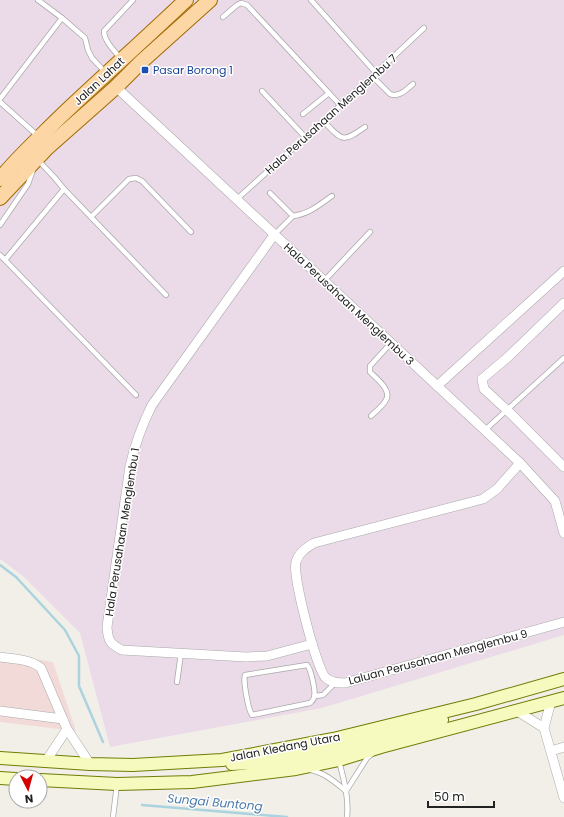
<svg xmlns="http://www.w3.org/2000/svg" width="564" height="817" viewBox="0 0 564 817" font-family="Poppins,sans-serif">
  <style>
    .commercial { fill: #f2dad9 }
    .industrial { fill: #ebdbe8 }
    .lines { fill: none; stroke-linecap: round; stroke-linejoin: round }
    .stream { stroke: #aad3df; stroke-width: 2.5 }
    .service-casing { stroke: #a9a9a9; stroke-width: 6 }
    .minor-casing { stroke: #a9a9a9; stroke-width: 10 }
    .secondary-casing { stroke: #707d05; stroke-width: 14 }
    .primary-casing { stroke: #a06b00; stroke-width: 16 }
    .service { stroke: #fff; stroke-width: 4.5 }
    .minor { stroke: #fff; stroke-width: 9 }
    .secondary { stroke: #f7fabf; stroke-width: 12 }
    .primary { stroke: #fcd6a4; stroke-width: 14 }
    .transit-dot { fill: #1a4fb4; stroke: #fff; stroke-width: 1.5 }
    .labels { text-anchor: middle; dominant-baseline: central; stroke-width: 3; stroke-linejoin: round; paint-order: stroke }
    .transit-label { font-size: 11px; fill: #164399; stroke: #fff; text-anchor: start }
    .street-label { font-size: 11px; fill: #222; stroke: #fff }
    .water-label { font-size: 12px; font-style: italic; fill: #4a7aab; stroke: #fff }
  </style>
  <rect width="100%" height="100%" fill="#f2efe9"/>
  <path class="commercial" d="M0,653L53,662L76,731L0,722Z"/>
  <path class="industrial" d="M0,0H564V635L322,708L110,747L80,633L23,576L0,559Z"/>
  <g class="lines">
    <g class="stream">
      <path d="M0,565L16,577L65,630L79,656V686L103,742"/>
      <path d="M142,805L287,817"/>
    </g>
    <g class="service-casing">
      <g id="service">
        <path d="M38,0L62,18L85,38L88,50L92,58L105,72"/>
        <path d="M311,0L376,73"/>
        <path d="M223,17L237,5L241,3L247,5L340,105"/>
        <path d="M120,58C114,50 104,41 104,31L133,0"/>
        <path d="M372,76L390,94C399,98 407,89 413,84"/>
        <path d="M262,91L305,137"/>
        <path d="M0,99L62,18"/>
        <path d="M0,102L38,136"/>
        <path d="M303,114L329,93"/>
        <path d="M323,121C343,140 341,144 365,127"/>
        <path d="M64,189L166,295"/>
        <path d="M270,193L293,216"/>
        <path d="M237,199L376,73L424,28"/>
        <path d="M91,217L129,179L136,178L142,181L191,232"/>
        <path d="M0,225L28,184L33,170"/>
        <path d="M274,235L293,216C309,214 319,205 332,196"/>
        <path d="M0,255L5,260L64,189L54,177L38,160"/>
        <path d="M5,260L136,395"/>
        <path d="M324,281L370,232"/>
        <path d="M371,416C375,412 383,406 386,400C392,390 376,378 370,372V366L391,343"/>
        <path d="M485,430L564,358"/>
        <path d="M307,665C311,669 316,692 314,697C314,700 312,701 310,703L252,715C248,709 243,681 245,675Z"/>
        <path d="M177,682L181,653"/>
        <path d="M315,696L323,695L335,683"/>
        <path d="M339,761C344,780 349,798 347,817"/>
        <path d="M310,770C324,772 336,783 346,791"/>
        <path d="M346,791L367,758L373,753"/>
        <path d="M113,817L117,784"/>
      </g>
    </g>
    <g class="minor-casing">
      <g id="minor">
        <path d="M116,87L520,463L555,501L564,533"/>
        <path d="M274,235L152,405C142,425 135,444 130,466L107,627C108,641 110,644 122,650L246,657L267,656L312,644"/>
        <path d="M564,303L508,357L482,379L484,389L508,411L564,467"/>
        <path d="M437,386L564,271"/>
        <path d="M520,463L497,489L483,499L314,543C306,548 299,552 296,562C292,575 316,666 325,677C331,683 338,683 345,683L564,622"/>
        <path d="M0,657C14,659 30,659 41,668L67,729L90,764"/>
        <path d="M551,701L544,728L564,798"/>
        <path d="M0,711L63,719"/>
        <path d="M517,711L544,728"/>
        <path d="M551,751L564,747"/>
        <path d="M46,761L67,729"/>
      </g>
    </g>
    <g class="secondary-casing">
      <g id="secondary">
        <path d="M0,758L90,764L133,765L222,760L333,739L476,704L564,679"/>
        <path d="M232,764L271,762L336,750L442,720"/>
        <path d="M0,778L16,779"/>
        <path d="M40,780L117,784L192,782L296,769L339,760L381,747L564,698"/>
      </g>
    </g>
    <g class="primary-casing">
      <g id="primary">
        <path d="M0,179C18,157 39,138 59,118C101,78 144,40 186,0"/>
        <path d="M0,198L47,148L116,87L141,62L210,0"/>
      </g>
    </g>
    <use href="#service" class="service"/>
    <use href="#minor" class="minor"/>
    <use href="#secondary" class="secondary"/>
    <use href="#primary" class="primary"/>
  </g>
  <rect class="transit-dot" x="141" y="66" width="8" height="8" rx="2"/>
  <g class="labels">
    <g class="transit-label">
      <text x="153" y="70">Pasar Borong 1</text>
    </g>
    <g class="street-label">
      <text transform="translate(99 81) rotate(-43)">Jalan Lahat</text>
      <text transform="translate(331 114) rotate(-42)">Hala Perusahaan Menglembu 7</text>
      <text transform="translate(349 304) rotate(43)">Hala Perusahaan Menglembu 3</text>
      <text transform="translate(122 532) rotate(-81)">Hala Perusahaan Menglembu 1</text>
      <text transform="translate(438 657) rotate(-15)">Laluan Perusahaan Menglembu 9</text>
      <text transform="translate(285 747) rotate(-11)">Jalan Kledang Utara</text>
    </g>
    <g class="water-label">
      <text transform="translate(215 802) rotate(5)">Sungai Buntong</text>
    </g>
  </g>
  <g transform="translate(28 789) rotate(174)"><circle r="19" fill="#ffffff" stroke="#a7a7a7"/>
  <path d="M0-3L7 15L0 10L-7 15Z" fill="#d40000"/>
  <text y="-6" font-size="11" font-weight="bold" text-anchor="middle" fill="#222222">N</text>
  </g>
  <path d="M428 801v6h66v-6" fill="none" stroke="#222222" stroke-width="2"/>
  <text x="434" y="801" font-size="12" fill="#222222" stroke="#ffffff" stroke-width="3" paint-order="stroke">50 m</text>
</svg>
